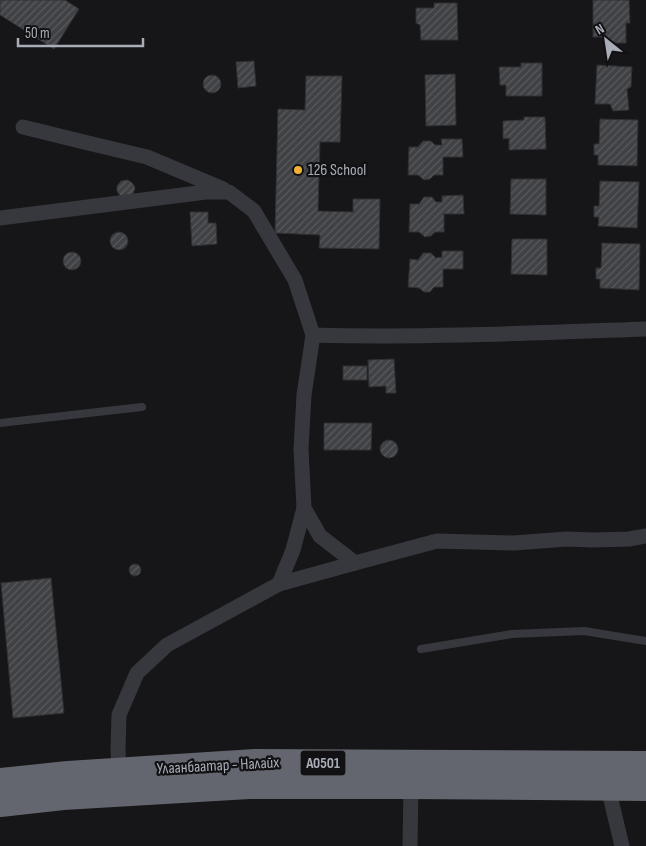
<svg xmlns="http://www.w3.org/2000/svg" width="646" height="846" viewBox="0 0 646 846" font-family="'Sofia Sans Condensed',sans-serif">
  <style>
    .building { fill: url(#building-hatch); stroke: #303034 }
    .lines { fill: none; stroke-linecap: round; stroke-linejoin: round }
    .lane { stroke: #37383d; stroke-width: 8 }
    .street { stroke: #37383d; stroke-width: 15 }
    .highway { stroke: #63666e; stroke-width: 28 }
    .poi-dot { fill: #f2b134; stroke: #111113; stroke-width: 2 }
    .labels { text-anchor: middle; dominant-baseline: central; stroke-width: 4.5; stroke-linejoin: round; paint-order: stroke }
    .shield { fill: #111113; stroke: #7b7e86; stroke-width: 1 }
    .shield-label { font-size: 15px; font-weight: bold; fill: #a8adb8 }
    .poi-label { font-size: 16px; fill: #a8adb8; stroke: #111113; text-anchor: start }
    .street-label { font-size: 16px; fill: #a8adb8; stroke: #111113 }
  </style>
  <defs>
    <pattern id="building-hatch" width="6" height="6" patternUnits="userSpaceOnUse" patternTransform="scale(1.25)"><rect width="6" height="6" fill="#404145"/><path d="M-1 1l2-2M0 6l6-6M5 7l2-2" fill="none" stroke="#595a5e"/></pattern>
  </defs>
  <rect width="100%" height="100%" fill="#161618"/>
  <g class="building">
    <path d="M0,0H65L79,9L54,49L0,15Z"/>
    <path d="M593,0H629L630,23H626V43H606L604,37H593Z"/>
    <path d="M434,3H457L458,40H421L420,25L416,23V8H434Z"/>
    <path d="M254,61L256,86L238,88L236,62Z"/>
    <path d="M521,63H542V96H506V85H500L499,67H521Z"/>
    <path d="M597,65L632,67L631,87L627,89L629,110L613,111L610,104H595Z"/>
    <path d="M455,74L456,125L426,126L425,75Z"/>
    <circle cx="212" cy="84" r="9"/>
    <path d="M306,76H342L340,142H320L318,211L353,212V199H380L379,249L319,248L320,235L275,233L278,109L305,110Z"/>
    <path d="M524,117H545L546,149L509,150V138L503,139V121L524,120Z"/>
    <path d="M600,119L638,120L637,166L598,165V155H594V144H599Z"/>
    <path d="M441,139H462L463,157H443V175H434L430,179L424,180L418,175H408L409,147H418L423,141H431L435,145H442Z"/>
    <path d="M511,179H546V215L510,214Z"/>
    <path d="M127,180L130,181L134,185L135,188L133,194L120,196L117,191V186L121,181Z"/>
    <path d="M600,181L639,182L637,228L598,226L599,217H594V206H599Z"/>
    <path d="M463,195L464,214H444V232H435L431,236L425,237L419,232H409L410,204H419L424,197H432L436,202H442V196Z"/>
    <path d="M190,212H208V223H216L217,244L192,246Z"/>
    <circle cx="119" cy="241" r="9"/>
    <path d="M512,239H547V275L511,274Z"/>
    <path d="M602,243L640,244L639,290L600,288V279H596V268H601Z"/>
    <path d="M442,251H463V269H443V287H434L430,292H424L419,288L408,287L410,259L418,260L423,253H431L436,258L442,257Z"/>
    <circle cx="72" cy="261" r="9"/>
    <path d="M394,359L396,393H386V386L369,387L368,360Z"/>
    <rect x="343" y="366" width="24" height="14"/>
    <path d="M324,423H372L371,450H324Z"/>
    <circle cx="389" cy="449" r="9"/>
    <circle cx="135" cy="570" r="6"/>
    <path d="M51,578L64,713L13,718L1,583Z"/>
  </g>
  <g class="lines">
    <g class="lane">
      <path d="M0,423L142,407"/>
      <path d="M421,649L512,634L584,631L646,641"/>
    </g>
    <g class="street">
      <path d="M23,127L88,143L147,157L223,189"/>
      <path d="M0,218L206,192H229L254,211L295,280L313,335"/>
      <path d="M646,329C535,333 424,338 313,335L304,395L301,449L304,508L320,536L355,563L437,541L514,543L567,539L592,540L629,539L646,536"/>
      <path d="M279,584L293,550L304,508"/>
      <path d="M119,772L118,750L119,715L137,673L167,645L279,584L355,563"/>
      <path d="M611,786V800L622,846"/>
      <path d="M410,846L411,785"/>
    </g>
    <g class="highway">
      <path d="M0,782L68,775L255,763L646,765"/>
      <path d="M0,803L63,796L249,785H411L646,787"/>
    </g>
  </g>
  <circle class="poi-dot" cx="298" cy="170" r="5"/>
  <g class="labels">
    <rect class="shield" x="300.5" y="750.5" width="45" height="25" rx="4"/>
    <g class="shield-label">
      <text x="323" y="763">A0501</text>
    </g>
    <g class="poi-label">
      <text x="308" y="170">126 School</text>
    </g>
    <g class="street-label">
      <text transform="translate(218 766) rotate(-3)">Улаанбаатар - Налайх</text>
    </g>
  </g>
  <g transform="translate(606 40) rotate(330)" stroke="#111113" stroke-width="4" paint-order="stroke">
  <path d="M0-4L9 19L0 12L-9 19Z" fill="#a8adb8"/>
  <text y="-8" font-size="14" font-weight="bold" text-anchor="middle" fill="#a8adb8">N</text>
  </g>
  <path d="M18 38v8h125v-8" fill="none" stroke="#a8adb8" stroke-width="2.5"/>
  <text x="25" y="38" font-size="15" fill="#a8adb8" stroke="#111113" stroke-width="4" paint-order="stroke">50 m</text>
</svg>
